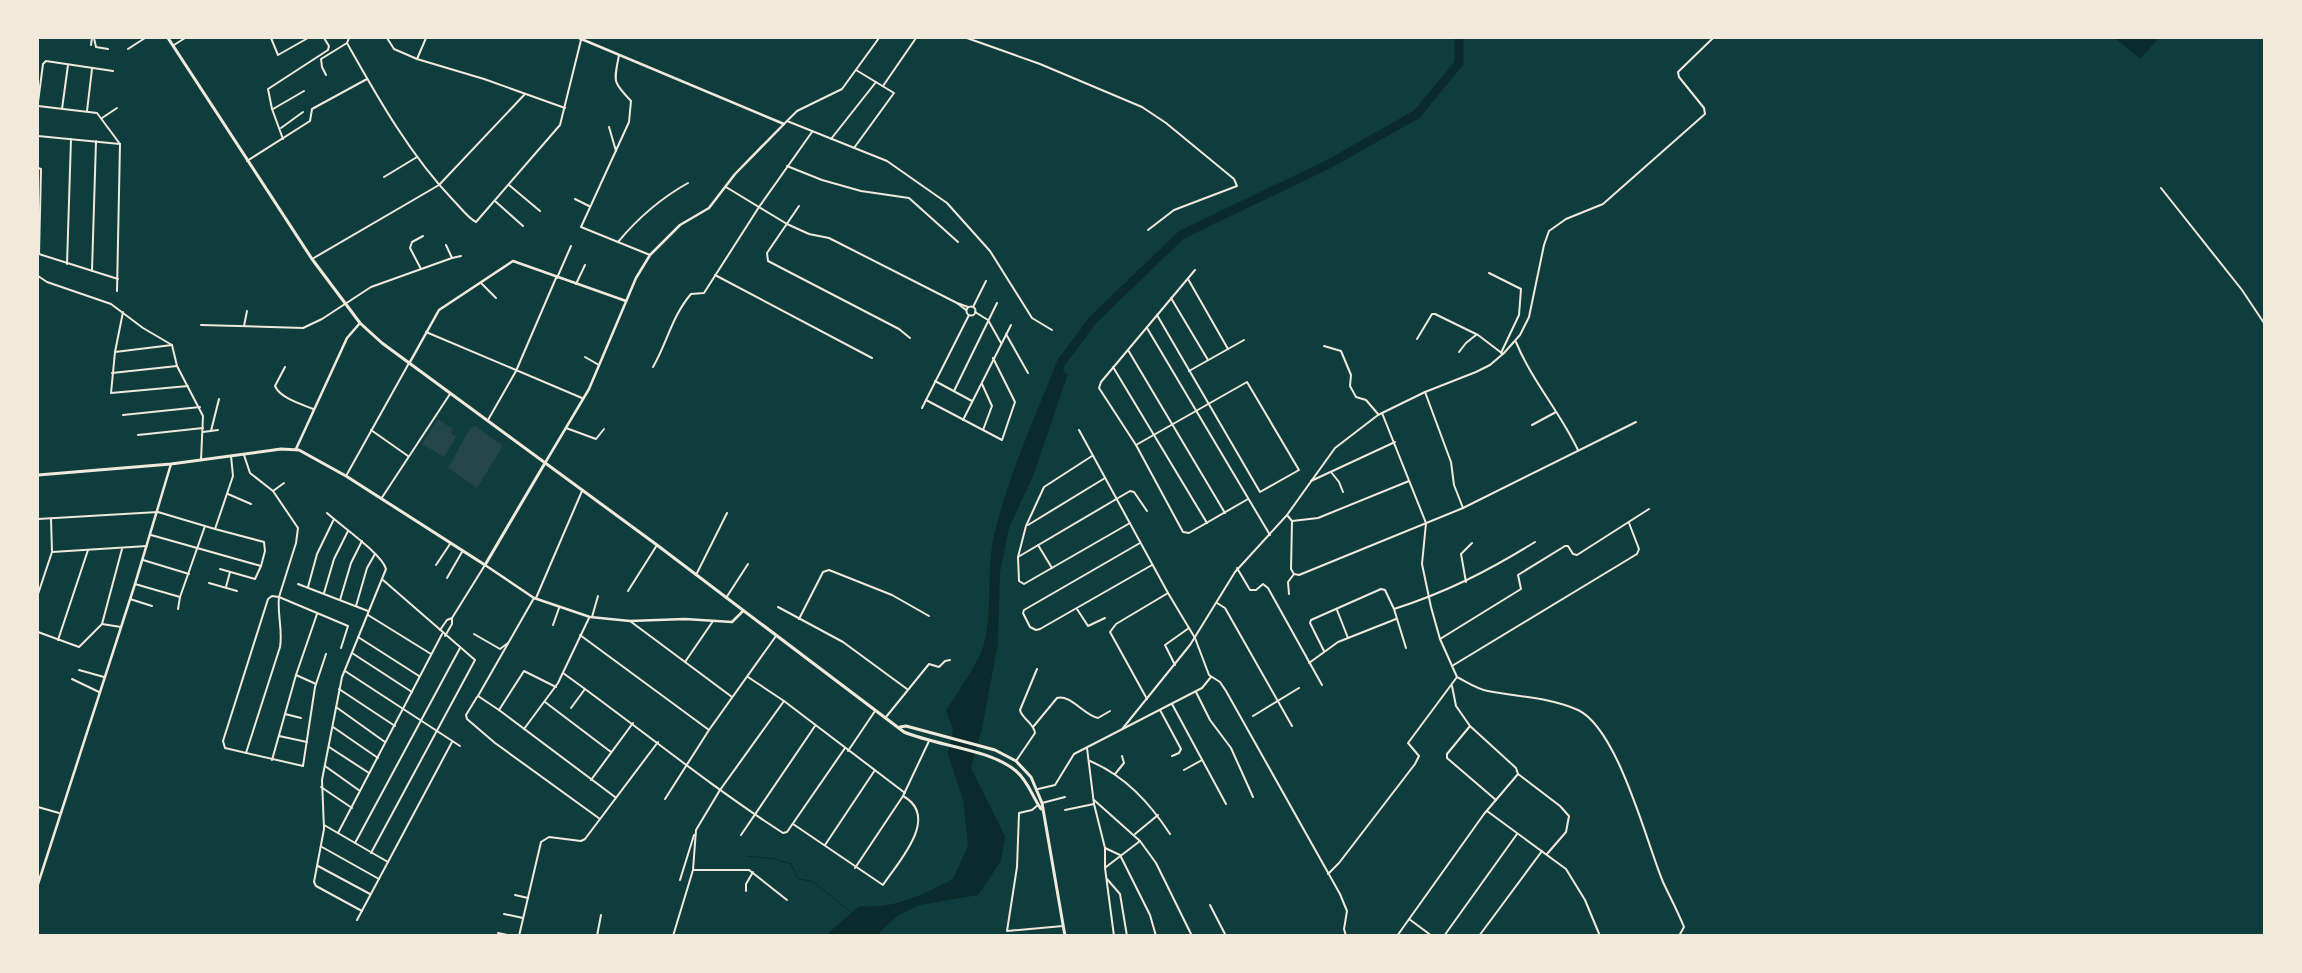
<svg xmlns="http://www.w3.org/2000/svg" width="2302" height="973" viewBox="0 0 2302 973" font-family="'Fira Sans',sans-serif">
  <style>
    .green { fill: #244646 }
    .water { fill: #0a2a2b }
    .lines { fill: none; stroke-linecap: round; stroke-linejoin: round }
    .stream { stroke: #0a2a2b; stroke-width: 1 }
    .river { stroke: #0a2a2b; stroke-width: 9 }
    .minor { stroke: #f1e9da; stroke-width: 2 }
    .tertiary { stroke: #f1e9da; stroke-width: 2.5 }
    .primary { stroke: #f1e9da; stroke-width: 3 }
    .trunk { stroke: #f1e9da; stroke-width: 3 }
  </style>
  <rect width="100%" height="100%" fill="#0f3d3e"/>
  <g class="green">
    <path d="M438,419L453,429L451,433L456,437L444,457L422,444Z"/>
    <path d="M475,426L503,446L477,488L448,468L471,427Z"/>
  </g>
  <g class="water">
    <path d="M2115,38H2159L2140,59Z"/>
    <path d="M1055,367L1068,374L1033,476L1009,528L1000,572L998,644L982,728L971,768L1005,836L1001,861L978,895L920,905L898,915L877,935L825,936L859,906C892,910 925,894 953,879L968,846L963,800L948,754L953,730L946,710C957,694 979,662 984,644C993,610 986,571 994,535C1008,477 1033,421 1055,367Z"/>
  </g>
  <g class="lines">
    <path class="stream" d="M747,856L775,859L791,864L798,879L812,881L852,913"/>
    <path class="river" d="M1055,380L1061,363L1092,321L1181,235L1329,164L1417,114L1459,63V38"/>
    <g class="minor">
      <path d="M94,38L96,47L108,49"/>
      <path d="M271,38L278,55L308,38"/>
      <path d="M349,38L347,43C378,98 410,155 454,201C461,208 468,218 476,222L560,125L581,40"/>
      <path d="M387,38L394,49L417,59L484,79L565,108"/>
      <path d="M967,38L1040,64L1142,107L1166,123L1234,179L1237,186L1174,210L1148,230"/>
      <path d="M91,45L92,38"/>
      <path d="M174,45L185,38"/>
      <path d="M128,49L145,38"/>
      <path d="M619,55C614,82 612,81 631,101L629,122L581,227L650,255"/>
      <path d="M417,59L426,38"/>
      <path d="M326,75L322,67L321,59L347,43"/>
      <path d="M883,86L916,38"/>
      <path d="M38,102L43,64L46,61L113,71"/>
      <path d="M38,106L97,113L120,144L117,291"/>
      <path d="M62,109L68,65"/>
      <path d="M273,109L304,91"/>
      <path d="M87,111L92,69"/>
      <path d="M102,118L117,108"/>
      <path d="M787,121L887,161L947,203L990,251L1032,318L1052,330"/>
      <path d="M784,124L797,111L842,89L879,38"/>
      <path d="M609,127L616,151"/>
      <path d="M281,128L303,112"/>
      <path d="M38,136L120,144"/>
      <path d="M283,139L272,109L268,89L328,50L329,46L324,38"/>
      <path d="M831,139L876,82"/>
      <path d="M854,148L894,93L856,70"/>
      <path d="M247,161L310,121L312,109L367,79"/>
      <path d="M787,166L822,180L861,191L909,198L958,242"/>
      <path d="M38,168L41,169L39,254L118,279"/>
      <path d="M384,177L417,157"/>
      <path d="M509,185L540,211"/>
      <path d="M726,187L787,224L809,234L829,238L957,303L966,310"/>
      <path d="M2161,188L2242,290L2264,323"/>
      <path d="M575,199L589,206"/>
      <path d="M495,201L523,226"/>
      <path d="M799,206L767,253L768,261L899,329L910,338"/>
      <path d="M618,242C638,218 661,198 688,183"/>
      <path d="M452,258L461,256"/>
      <path d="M312,259L439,185L525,94"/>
      <path d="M67,264L71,139"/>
      <path d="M421,269L410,248L412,242L423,236"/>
      <path d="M1195,270L1101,382L1099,388L1136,445L1183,532L1189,533L1248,499"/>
      <path d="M92,271L96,141"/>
      <path d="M1489,273L1521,289L1519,315L1501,353"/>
      <path d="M715,275L872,358"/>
      <path d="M38,276L47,282L111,304L143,328L172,345L177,366L203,416L201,460"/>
      <path d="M557,278L571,246"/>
      <path d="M1188,279L1228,349"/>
      <path d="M481,283L496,298"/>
      <path d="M576,284L585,265"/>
      <path d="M1171,298L1208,360"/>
      <path d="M957,303L968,307"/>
      <circle cx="971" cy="311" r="4.5"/>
      <path d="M973,307L986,281"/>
      <path d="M123,312L115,352L111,393L188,386"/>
      <path d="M975,312L988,320L1001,343"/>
      <path d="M201,325L303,328L322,319L371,287L452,258L446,245"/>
      <path d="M244,326L247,311"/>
      <path d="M1147,328L1270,535"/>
      <path d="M426,332L582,398"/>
      <path d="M1006,334L1028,373"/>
      <path d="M1417,339L1432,314H1435L1478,335L1503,354"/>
      <path d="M1516,342C1532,381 1560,412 1578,450"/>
      <path d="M1324,346L1341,351L1351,375L1350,386L1356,397L1366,400L1378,414"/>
      <path d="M1128,350L1225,513"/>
      <path d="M115,352L172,345"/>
      <path d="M1459,352L1466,343L1476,335"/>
      <path d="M585,357L599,365"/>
      <path d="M285,367L275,386C280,398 301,404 313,409"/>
      <path d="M653,367C667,343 672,316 691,294L704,293L759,207L812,132"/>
      <path d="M1113,367L1207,523"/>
      <path d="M1189,371L1244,340"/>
      <path d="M112,373L177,366"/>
      <path d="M935,381L972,401"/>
      <path d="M982,384L992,406L983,430"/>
      <path d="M954,391L997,303"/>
      <path d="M926,400L1002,440L1015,402L993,358"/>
      <path d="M922,408L969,315"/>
      <path d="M1382,413L1426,523L1422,564L1431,607L1440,639L1457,677C1467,682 1477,689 1488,691C1518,697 1549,697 1578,710C1618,729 1646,841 1663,882C1670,897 1678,912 1684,927L1679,936"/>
      <path d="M123,415L200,407"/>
      <path d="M488,420L516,371L556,278"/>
      <path d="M963,420L1011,325"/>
      <path d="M1532,425L1556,412"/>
      <path d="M566,428L596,439L604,429"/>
      <path d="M371,430L408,456"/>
      <path d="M1079,430L1168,593L1195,638L1209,675L1220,682L1226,691L1340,894L1347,911L1344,929L1346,936"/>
      <path d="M211,431L219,399"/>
      <path d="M203,432L218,430"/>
      <path d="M138,435L203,428"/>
      <path d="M1136,445C1173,424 1210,403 1247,382L1299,470L1260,492L1157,315"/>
      <path d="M244,455L250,473L273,491L298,528L296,543L279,597C277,614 283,630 280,647L246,753"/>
      <path d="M1331,472L1339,482L1343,492"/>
      <path d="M346,476L409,363"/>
      <path d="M1311,481L1395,442"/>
      <path d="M273,491L284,483"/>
      <path d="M228,494L251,504"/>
      <path d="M381,499L450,394"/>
      <path d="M1463,508L1636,422"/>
      <path d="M327,513C340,525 382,554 386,569L342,677L322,780L324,829L314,882L316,886L362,911"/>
      <path d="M1287,515L1292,521L1291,569L1294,574L1299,575L1463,508L1454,485L1451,462L1425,392"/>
      <path d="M38,519L158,512L215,529"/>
      <path d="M1292,521L1318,518L1409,481"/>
      <path d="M1130,523L1024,584L1019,581L1018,557L1130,491L1134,492L1147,511"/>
      <path d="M1028,525L1105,478"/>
      <path d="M151,535L261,566L265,551L264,542L215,529L233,476L231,456"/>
      <path d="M1140,543L1024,610L1023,613L1030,627L1036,630L1040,629L1152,565"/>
      <path d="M1038,545L1052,568"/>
      <path d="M52,552L147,546"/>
      <path d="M1018,557L1026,526L1044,487L1092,456"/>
      <path d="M143,560L189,574"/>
      <path d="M436,565L450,544"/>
      <path d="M1237,568L1250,590H1256L1263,584L1268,588L1322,685"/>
      <path d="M220,569L255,579L261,566"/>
      <path d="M696,575L727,513"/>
      <path d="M447,578L462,552"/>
      <path d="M1466,582L1461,554L1472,543"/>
      <path d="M209,583L237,591"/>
      <path d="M135,584L180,597L205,526"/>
      <path d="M298,584L368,611"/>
      <path d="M226,587L230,572"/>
      <path d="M308,587L317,554L334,519"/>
      <path d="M628,591L657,545"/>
      <path d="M324,593L334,559L348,531"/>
      <path d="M38,594L52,552L51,519"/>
      <path d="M1289,594L1288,582L1294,574"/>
      <path d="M534,598L478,696L499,710L524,671L556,687"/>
      <path d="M536,598L582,491"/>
      <path d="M726,598L748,564"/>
      <path d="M130,599L152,606"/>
      <path d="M340,600L351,563L362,541"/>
      <path d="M1217,603L1225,608L1292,726"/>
      <path d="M356,606L367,568L375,554"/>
      <path d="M778,607L843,642L907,689"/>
      <path d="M178,609L180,597"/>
      <path d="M1077,609L1088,626L1105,618"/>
      <path d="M1337,610L1348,638"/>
      <path d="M368,615L431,654"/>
      <path d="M592,617L598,596"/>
      <path d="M799,619L823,572L829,570L892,595L929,616"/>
      <path d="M630,621L732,697"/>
      <path d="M102,624L121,627"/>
      <path d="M553,625L559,608"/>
      <path d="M440,630L447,620L452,618"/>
      <path d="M38,632L79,647L102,624L122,549"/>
      <path d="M474,634L500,649L508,643"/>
      <path d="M580,635L709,730"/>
      <path d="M445,636L452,624V618L485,565"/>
      <path d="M358,637L419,676"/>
      <path d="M1440,639L1521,589L1518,575L1565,546H1568L1573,554L1577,555L1649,509"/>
      <path d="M58,640L88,550"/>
      <path d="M1406,648L1394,609C1447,592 1488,571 1535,542"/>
      <path d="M1324,651L1310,623L1311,620L1381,589L1385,590L1394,609"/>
      <path d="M352,653L412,692"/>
      <path d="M326,654L315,687L303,766L225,748L223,741L268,599L272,596L279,597L348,626L341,648"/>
      <path d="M685,662L713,621"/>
      <path d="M1309,663L1338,642L1396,619"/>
      <path d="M1175,665L1165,645L1189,628"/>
      <path d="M1452,666L1637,554L1639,549L1629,523"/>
      <path d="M79,670L104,677"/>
      <path d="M345,671L460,746"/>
      <path d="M563,673C637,726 707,784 783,833L787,832L845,748"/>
      <path d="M296,675L316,684"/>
      <path d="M748,677L784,701L905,793"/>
      <path d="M72,679L99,692"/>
      <path d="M339,689L395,726"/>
      <path d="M1196,692L1210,720L1231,748L1253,797"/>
      <path d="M477,697L466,715L467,719L495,743L600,819"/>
      <path d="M1147,699L1110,632L1116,624L1168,593"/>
      <path d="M545,702L611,752"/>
      <path d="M1172,704L1226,804"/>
      <path d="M336,707L385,742"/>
      <path d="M571,708L585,689"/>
      <path d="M499,710L615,797"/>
      <path d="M1160,710L1181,749L1179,753L1172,756"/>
      <path d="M285,714L301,718"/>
      <path d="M1253,716L1299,688"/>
      <path d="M886,717L929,664L939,667L945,661L950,660"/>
      <path d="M1470,726L1447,754V758L1496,800"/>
      <path d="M333,727L378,758"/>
      <path d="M1033,727L1057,698C1070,694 1084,715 1098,718L1110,711"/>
      <path d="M1123,728L1190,645L1235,572L1287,515L1335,448L1378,415L1425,392L1476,372L1490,365L1504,353L1520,335L1529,317L1544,245L1549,231L1566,219L1603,204L1705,114L1704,108L1679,77L1678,72L1713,38"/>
      <path d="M524,729L558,683L589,618"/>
      <path d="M279,736L307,742"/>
      <path d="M329,747L369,773"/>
      <path d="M1087,748L1094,804L1105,848V868L1114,936"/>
      <path d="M848,751L875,711"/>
      <path d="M272,760L296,675L317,614"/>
      <path d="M1016,761L1035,733C1034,723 1022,719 1020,710L1037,669"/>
      <path d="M1090,761C1125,776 1149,802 1170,834"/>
      <path d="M325,766L360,791"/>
      <path d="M1184,770L1202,760"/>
      <path d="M1115,774L1124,763L1122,756"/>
      <path d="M1518,774L1560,806L1569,816L1566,832L1547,854"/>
      <path d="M591,780L633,723"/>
      <path d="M321,787L352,808"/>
      <path d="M1038,789L1055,785L1074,754L1202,688L1211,677"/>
      <path d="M665,799L709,730L776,636"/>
      <path d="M1094,800L1140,841L1156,863L1192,936"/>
      <path d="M1042,803L1065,797"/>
      <path d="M1038,805L1032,810L1019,813L1017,867L1007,931L1063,926"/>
      <path d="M38,807L59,813"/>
      <path d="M1065,810L1094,804"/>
      <path d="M1487,811L1566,869L1585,900L1600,936"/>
      <path d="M793,824L883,885C898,862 941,817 903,796"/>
      <path d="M324,825L388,862"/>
      <path d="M338,833L442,634"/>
      <path d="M1135,834L1158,815"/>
      <path d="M741,835L815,726"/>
      <path d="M355,843L460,648"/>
      <path d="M825,845L875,770"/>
      <path d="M322,847L379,879"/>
      <path d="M1105,848L1120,855L1150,915L1156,936"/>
      <path d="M371,853L475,660L383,580"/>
      <path d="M318,866L370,894"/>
      <path d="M1106,867L1140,841"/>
      <path d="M855,868L903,796L929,741"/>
      <path d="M693,870H749L787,900"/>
      <path d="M1328,874L1339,863L1415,764L1419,756L1408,743L1457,677"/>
      <path d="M1107,879L1120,894L1127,936"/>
      <path d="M680,880L694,835"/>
      <path d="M746,891V884L753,872"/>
      <path d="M515,895L528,898"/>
      <path d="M1210,905L1226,936"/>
      <path d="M504,914L523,918"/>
      <path d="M1409,919L1432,936"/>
      <path d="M357,920L452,742"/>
      <path d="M498,933L513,936"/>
      <path d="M519,936L541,842L549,837L581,841L585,839L658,742"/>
      <path d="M597,936L601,915"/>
      <path d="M673,936L693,870L696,830L720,790L784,701"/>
      <path d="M1397,936L1484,814L1518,774L1516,768L1470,726L1456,706L1452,686"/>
      <path d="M1444,936L1517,834"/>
      <path d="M1479,936L1542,851"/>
    </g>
    <g class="tertiary">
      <path d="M410,362L439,310L513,261L626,301"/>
      <path d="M296,449L347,338L360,323"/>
      <path d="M545,463L589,389L636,278L650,255L680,225L709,208L735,174L784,124L579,38"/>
      <path d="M485,565L534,598L590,617L630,621L685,619L732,622L743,611"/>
      <path d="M38,884L135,584L171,464"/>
    </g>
    <path class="primary" d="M38,475L171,464L281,449L299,450L346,476L485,565L545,463"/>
    <g class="trunk">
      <path d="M168,38L312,259L360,323L382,343L657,545L904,732C937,746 990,749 1016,771C1028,781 1032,796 1041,809"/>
      <path d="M900,727L906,726L995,750L1016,761L1031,777L1042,803L1065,936"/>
    </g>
  </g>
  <rect width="2302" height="973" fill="none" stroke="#f1e9da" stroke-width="78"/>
</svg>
